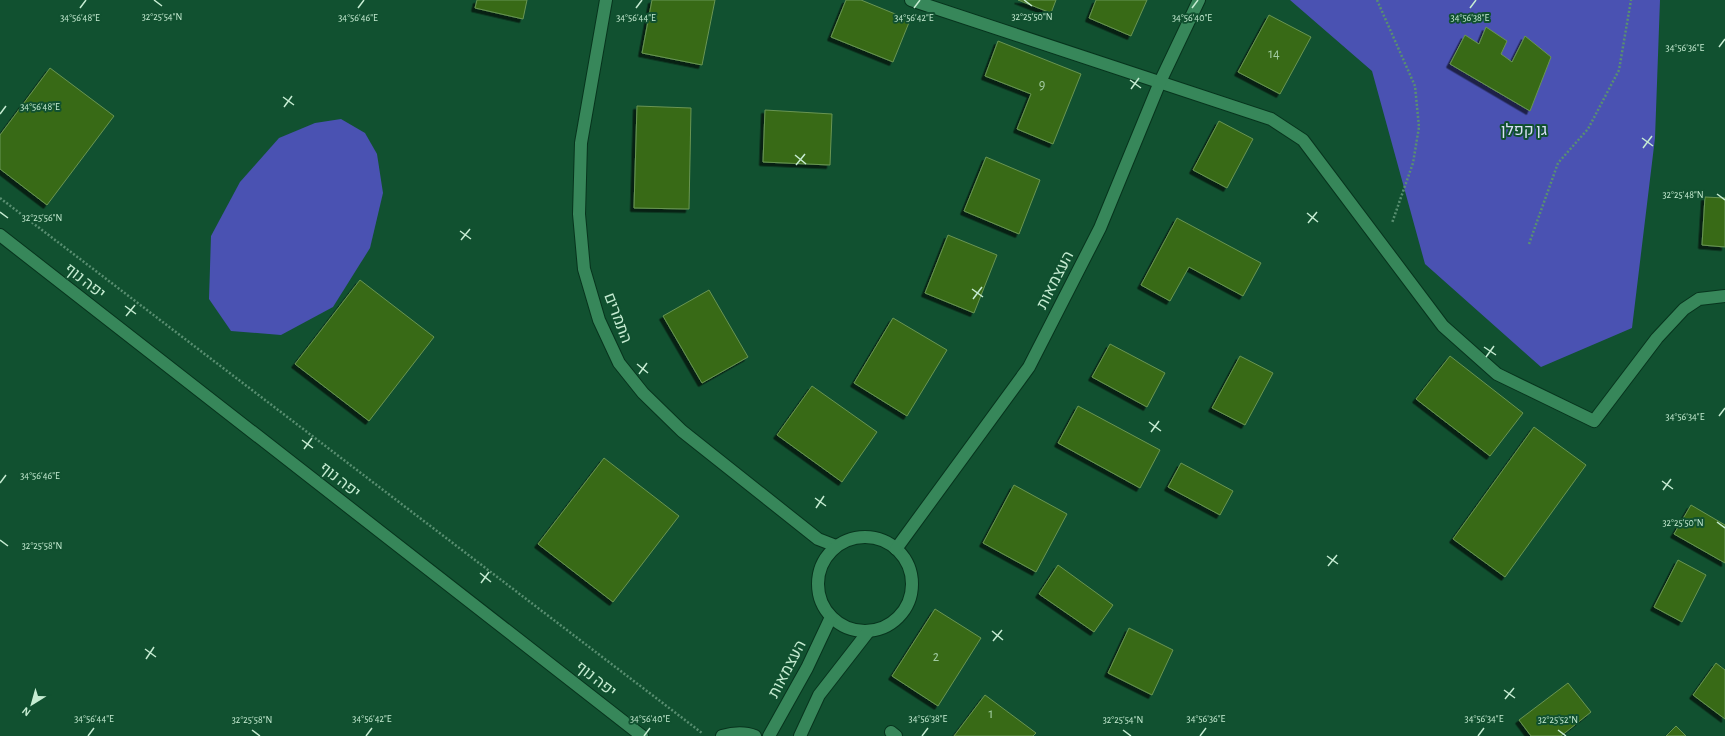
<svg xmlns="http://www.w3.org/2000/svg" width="1725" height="736" viewBox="0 0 1725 736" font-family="'Alegreya Sans',Heebo,sans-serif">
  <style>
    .green { fill: #4a52b2 }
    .building { fill: #386a17; stroke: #699552; filter: url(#shadow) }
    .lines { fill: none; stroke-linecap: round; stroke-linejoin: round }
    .service-casing { stroke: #07341d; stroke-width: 14 }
    .minor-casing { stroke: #07341d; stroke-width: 14 }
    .tertiary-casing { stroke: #07341d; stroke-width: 14 }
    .path { stroke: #598f71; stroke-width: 2.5; stroke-dasharray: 2 2; stroke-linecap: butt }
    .service { stroke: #37875a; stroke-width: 12 }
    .minor { stroke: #37875a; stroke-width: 12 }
    .tertiary { stroke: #37875a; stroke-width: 12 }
    .ticks { fill: none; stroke: #c6ecd2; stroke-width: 1.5 }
    .labels { text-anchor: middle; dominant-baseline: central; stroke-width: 4; stroke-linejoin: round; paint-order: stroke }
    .number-label { font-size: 14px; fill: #a2cca3 }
    .park-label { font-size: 16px; fill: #d8def9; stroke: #115130 }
    .street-label { font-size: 16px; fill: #c6ecd2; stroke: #115130 }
    .ticks-label { font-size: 10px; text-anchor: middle; fill: #c6ecd2; stroke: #115130; stroke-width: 4; stroke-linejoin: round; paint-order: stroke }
  </style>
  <defs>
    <filter id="shadow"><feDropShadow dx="-3.5" dy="3.5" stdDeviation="0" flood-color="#0009"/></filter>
  </defs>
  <rect width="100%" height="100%" fill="#115130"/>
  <g class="green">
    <path d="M1290,0H1660L1655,138L1632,328L1541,367L1425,264L1372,71Z"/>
    <path d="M341,119L365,133L377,154L383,193L370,248L333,307L281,335L231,331L209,299L211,236L240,182L279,138L315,123Z"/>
  </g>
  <g class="building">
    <path d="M477,0H527L523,19L475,8Z"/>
    <path d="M652,0H715L702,65L642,53Z"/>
    <path d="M846,0H861L910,20L893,62L831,37Z"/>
    <path d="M1018,0H1056L1051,13Z"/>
    <path d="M1096,0H1147L1131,36L1089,18Z"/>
    <path d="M1269,15L1311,37L1280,94L1238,72Z"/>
    <path d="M1486,27L1507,41L1501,54L1512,62L1525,36L1551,57L1530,111L1450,64L1465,35L1479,44Z"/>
    <path d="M998,41L1081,74L1053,144L1017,129L1031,94L985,76Z"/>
    <path d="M50,68L114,116L47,205L0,169V135Z"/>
    <path d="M637,106L691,108L689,209L634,208Z"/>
    <path d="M765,110L832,114L830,165L763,162Z"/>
    <path d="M1219,121L1253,139L1227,188L1193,170Z"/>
    <path d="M986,157L1040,180L1019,234L964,211Z"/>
    <path d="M1705,197L1725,198V247L1702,245Z"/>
    <path d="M1177,218L1261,263L1243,296L1189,267L1170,301L1141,285Z"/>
    <path d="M948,235L997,255L974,313L925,293Z"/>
    <path d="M360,280L434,337L369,421L295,364Z"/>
    <path d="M709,290L748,357L702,383L663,316Z"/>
    <path d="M893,318L947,350L907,416L854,383Z"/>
    <path d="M1110,344L1165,373L1147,407L1092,377Z"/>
    <path d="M1240,356L1273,373L1245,425L1212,408Z"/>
    <path d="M1450,356L1523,413L1490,456L1416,399Z"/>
    <path d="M812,386L877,432L842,482L777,435Z"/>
    <path d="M1078,406L1160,450L1140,488L1058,443Z"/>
    <path d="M1534,427L1586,465L1505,577L1453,539Z"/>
    <path d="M604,458L679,516L613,602L538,544Z"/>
    <path d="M1181,463L1233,491L1220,515L1168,487Z"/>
    <path d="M1014,485L1067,514L1036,572L983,543Z"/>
    <path d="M1691,505L1725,525V563L1674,534Z"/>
    <path d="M1678,560L1706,575L1682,622L1654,607Z"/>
    <path d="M1058,565L1113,605L1094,632L1039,594Z"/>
    <path d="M935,609L981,638L938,706L892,676Z"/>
    <path d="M1129,628L1173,650L1152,695L1108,673Z"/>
    <path d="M1716,663L1725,670V719L1693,695Z"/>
    <path d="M1568,683L1591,712L1561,736H1531L1519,720Z"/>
    <path d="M985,695L1036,733L1033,736H954Z"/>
    <path d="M1676,726L1686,736H1666Z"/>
  </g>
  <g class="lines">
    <g class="service-casing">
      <path id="service" d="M911,0L1271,119L1303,140L1443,326L1497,374L1594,421L1657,338L1684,309L1699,299L1725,296"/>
    </g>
    <g class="minor-casing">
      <g id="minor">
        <path d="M606,0L581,143L579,214L584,269L599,320L619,363L643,393L682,431L818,539L836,546"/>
        <path d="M891,732L896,736"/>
      </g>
    </g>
    <g class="tertiary-casing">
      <g id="tertiary">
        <path d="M0,235L642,736"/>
        <circle cx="865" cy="584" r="47"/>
        <path d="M896,549L1029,367L1100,228L1160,82L1199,0"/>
        <path d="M722,736C732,733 745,732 755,736"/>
        <path d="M769,736L807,668L831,617"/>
        <path d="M800,736L819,695L868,632"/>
      </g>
    </g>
    <g class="path">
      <path d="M1377,0L1415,86L1419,127L1413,163L1392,223"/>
      <path d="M0,198L702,733"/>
      <path d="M1529,244L1558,163L1588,129L1619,70L1631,0"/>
    </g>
    <use href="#service" class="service"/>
    <use href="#minor" class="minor"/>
    <use href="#tertiary" class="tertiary"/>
  </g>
  <path class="ticks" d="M154,0L162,6M1024,0L1032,6M80,8L86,0M358,8L364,0M636,8L642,0M914,8L920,0M1192,8L1198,0M1470,8L1476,0M1719,47L1725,39M1130,80L1141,88M1131,89L1139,78M283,97L294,105M284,107L292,96M0,114L6,106M1642,138L1653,146M1643,148L1652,136M795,155L806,164M796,165L805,154M1717,194L1725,200M0,212L8,218M1307,213L1318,222M1308,223L1317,212M460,231L471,239M461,240L470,229M972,289L983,297M973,299L982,287M125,306L136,314M126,316L135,305M1484,347L1496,355M1486,357L1494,346M637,364L648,373M639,374L647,363M1719,416L1725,408M1149,422L1161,431M1151,432L1159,421M302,440L313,448M304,449L312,438M1662,481L1673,489M0,483L6,475M1663,490L1671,479M815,498L826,506M816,508L824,496M1717,522L1725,528M0,540L8,546M1327,556L1338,564M1328,566L1337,555M480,573L491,582M481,583L489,572M992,631L1003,640M993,641L1002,630M145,649L156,657M146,659L154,647M1504,690L1515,698M1505,699L1514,688M252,730L260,736M1123,730L1131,736M1558,730L1566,736M88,736L94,728M366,736L372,728M644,736L650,728M922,736L928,728M1200,736L1206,728M1478,736L1484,728"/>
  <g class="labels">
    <g class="number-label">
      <text x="1274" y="54">14</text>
      <text x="1042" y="85">9</text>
      <text x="936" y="657">2</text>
      <text x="991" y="714">1</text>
    </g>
    <g class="park-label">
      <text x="1524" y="130">גן קפלן</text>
    </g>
    <g class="street-label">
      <text transform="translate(1055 280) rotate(-63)">העצמאות</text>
      <text transform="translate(85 281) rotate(38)">יפה נוף</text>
      <text transform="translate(618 318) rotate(69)">התמרים</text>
      <text transform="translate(340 480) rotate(38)">יפה נוף</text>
      <text transform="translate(787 669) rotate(-62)">העצמאות</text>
      <text transform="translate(596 679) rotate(38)">יפה נוף</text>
    </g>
  </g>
  <g class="ticks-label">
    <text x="162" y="20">32°25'54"N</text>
    <text x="1032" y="20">32°25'50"N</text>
    <text x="80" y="21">34°56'48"E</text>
    <text x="358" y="21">34°56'46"E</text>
    <text x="636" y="21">34°56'44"E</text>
    <text x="914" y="21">34°56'42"E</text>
    <text x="1192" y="21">34°56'40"E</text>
    <text x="1470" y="21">34°56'38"E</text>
    <text x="1685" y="51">34°56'36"E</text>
    <text x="40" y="110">34°56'48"E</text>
    <text x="1683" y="198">32°25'48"N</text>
    <text x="42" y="221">32°25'56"N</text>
    <text x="1685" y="420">34°56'34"E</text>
    <text x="40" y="479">34°56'46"E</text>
    <text x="1683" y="526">32°25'50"N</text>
    <text x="42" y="549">32°25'58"N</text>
    <text x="94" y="722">34°56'44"E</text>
    <text x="372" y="722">34°56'42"E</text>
    <text x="650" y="722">34°56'40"E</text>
    <text x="928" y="722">34°56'38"E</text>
    <text x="1206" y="722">34°56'36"E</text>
    <text x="1484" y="722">34°56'34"E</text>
    <text x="252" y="723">32°25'58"N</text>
    <text x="1123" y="723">32°25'54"N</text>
    <text x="1558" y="723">32°25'52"N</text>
  </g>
  <g transform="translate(32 704) rotate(217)" stroke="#115130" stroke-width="3" paint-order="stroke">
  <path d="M0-3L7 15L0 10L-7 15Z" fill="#c6ecd2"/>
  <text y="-6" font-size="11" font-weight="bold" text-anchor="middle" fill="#c6ecd2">N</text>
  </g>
</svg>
